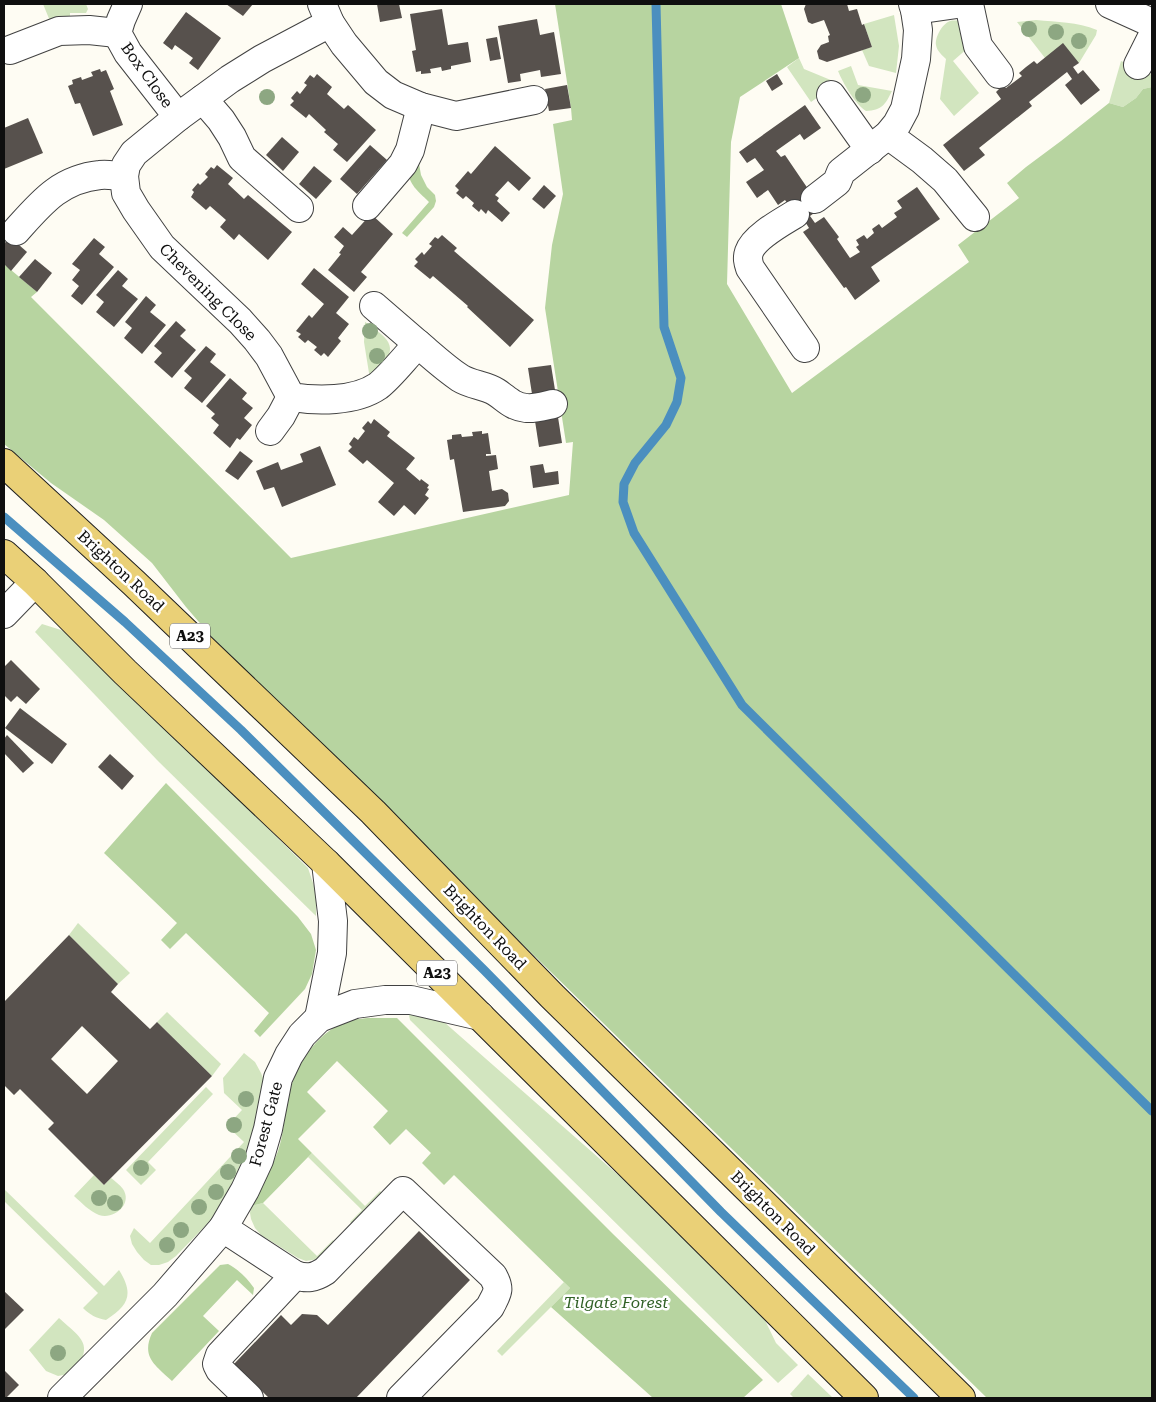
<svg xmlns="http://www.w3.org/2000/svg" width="1156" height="1402" viewBox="0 0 1156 1402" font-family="'Roboto Serif',serif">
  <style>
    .green { fill: #d2e5bf }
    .forest { fill: #b7d4a0 }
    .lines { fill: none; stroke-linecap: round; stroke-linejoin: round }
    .stream { stroke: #4b8fbf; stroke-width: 9 }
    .building { fill: #57514d; fill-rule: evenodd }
    .minor-casing { stroke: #424242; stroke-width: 30 }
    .major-casing { stroke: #202020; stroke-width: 30 }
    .minor { stroke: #fff; stroke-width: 28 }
    .major { stroke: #ead077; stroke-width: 28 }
    .tree { fill: #8da782 }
    .labels { text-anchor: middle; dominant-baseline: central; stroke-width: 5; stroke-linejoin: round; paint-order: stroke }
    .shield { fill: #fff; stroke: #575757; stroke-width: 1 }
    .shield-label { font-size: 15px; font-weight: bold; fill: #0f0f0f }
    .street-label { font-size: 16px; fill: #0f0f0f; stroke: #fff }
    .park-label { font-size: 16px; font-style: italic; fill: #316126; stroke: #fff }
  </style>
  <rect width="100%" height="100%" fill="#fefcf3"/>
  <g class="green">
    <path d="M43,4H86L88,9L86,13H70V18L50,21Z"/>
    <path d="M894,15L899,46L896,73L869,66L862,50L872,47L864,24Z"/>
    <path d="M959,20L969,47L953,61L979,93L954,116L940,99L946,59C942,55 937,51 936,45C935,37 942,24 950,21C953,20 956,21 959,20Z"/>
    <path d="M1036,20C1057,22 1077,22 1097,30L1096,35L1079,63L1045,58L1017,22Z"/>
    <path d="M799,58L804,69L838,83L811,102L787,67Z"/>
    <path d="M1121,61L1152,75V87L1143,89L1136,98L1123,107L1109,103Z"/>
    <path d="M851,66L858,85L892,91C885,105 882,110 866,111C855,104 843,83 838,71Z"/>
    <path d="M365,322C371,325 376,330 381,334C400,350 385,361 373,374L369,373L364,342Z"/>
    <path d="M42,624L61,630L78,641L308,868L316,892V916L158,761L35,632Z"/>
    <path d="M78,923L130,973L118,984L69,935Z"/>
    <path d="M408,1011L428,1012L444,1022L641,1195L762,1314L776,1343L798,1365L778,1383L410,1020Z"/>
    <path d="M167,1012L221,1064L212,1076L157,1022Z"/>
    <path d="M244,1053L255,1062L261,1073L265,1083L254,1140L222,1206L209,1222L176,1256L168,1262L159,1265H151L144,1260L137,1252L132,1244L130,1236L134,1228L150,1243L244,1142L227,1126L242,1110L224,1093L223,1078Z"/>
    <path d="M206,1087L213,1094L148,1162L156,1170L141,1185L126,1170Z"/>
    <path d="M312,1153L365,1206L380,1191L383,1194L352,1224L350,1222L362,1210L308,1157Z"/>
    <path d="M94,1175L104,1185L111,1178C115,1181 120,1185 123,1189C133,1204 114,1220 99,1215C89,1211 82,1203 74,1196Z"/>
    <path d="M4,1189L104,1286L119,1270C134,1294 129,1305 106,1320C96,1318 90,1315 83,1308L98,1293L4,1201Z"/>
    <path d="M263,1203L317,1256L333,1240L335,1243L318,1259L306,1261L298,1258L261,1235L255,1228L251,1219L250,1213L251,1206Z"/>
    <path d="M564,1282L570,1288L502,1356L497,1351Z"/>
    <path d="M59,1318C82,1339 94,1343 74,1373L58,1376L46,1371L29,1350Z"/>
    <path d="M808,1374L833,1398H794L790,1394Z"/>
  </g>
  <g class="forest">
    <path d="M555,4H781L799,58L740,97L731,142L727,284L792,393L969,262L958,245L1019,198L1007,183L1026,167L1061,141L1109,103L1123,107L1136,98L1143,89L1152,87V1398H987L340,766L211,636L186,607L152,563L104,520L51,483L4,444V264L37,292L31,297L291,558L569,495L573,442L566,443L545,308L552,245L563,194L553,124L572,120L571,108Z"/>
    <path d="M418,158L421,175L427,187L435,195L436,201L434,207L407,237L402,233L429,202C417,190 410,186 407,169Z"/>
    <path d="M166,783L298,917L311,934L316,950L312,974L305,989L260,1037L254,1031L269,1013L186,933L170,949L161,940L177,923L104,853Z"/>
    <path d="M368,1018H397L613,1234L763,1380L743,1398H653L551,1307L570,1288L454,1175L444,1185L422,1163L431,1153L406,1129L390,1145L373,1127L388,1111L337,1061L307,1092L326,1111L298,1139L312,1153L263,1203L251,1206C261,1189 271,1170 278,1151C284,1134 284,1116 288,1099C294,1068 315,1034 345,1022C352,1019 361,1019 368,1018Z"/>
    <path d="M228,1264C239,1270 247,1278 254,1288L253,1295L237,1280L203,1316L219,1331L172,1381C155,1365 141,1357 152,1333L220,1265Z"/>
  </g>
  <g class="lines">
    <g class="stream">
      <path d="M656,4L664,327L681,378L677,402L666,425L635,463L624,484L623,502L634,533L742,705L1152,1111"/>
      <path d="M4,517L125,622L241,730L484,970L721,1212L914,1398"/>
    </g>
  </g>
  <g class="building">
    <path d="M226,4H253L243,16Z"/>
    <path d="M377,4H399L402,18L380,22Z"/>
    <path d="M806,4H847L849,11L857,9L862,25L864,24L872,47L827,62L819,59L817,51L821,45L829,42L828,36L830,35L824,20L812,24L808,22L804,9Z"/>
    <path d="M442,9L448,45L468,42L471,62L451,66V69L442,71L441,67L430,69L431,73L421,74V71L416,72L412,51L416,50L410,14Z"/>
    <path d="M186,12L221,38L198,70L189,63L193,58L175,45L172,50L163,43Z"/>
    <path d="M537,19L540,35L554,32L561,74L541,77L540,70L520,74L521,81L508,83L498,26Z"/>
    <path d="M497,37L501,59L490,61L486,39Z"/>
    <path d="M1063,43L1079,63L1073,67L1078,74L1083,70L1100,90L1081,105L1065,85L1072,79L1067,72L1029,102L1032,106L979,148L985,155L964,171L943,145L1001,99L996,92L1003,85L1006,88L1022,76L1019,73L1026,67L1034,61L1037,64Z"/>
    <path d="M100,69L101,72L106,70L114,89L110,91L123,125L93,136L80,103L75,104L68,86L73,84L72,80L81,77L82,80L93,76L91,72Z"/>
    <path d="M317,74L332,87L327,94L344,109L348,105L376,130L347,162L333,150L338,144L324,132L326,130L309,114L306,118L290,105L294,101L291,98L297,91L300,94L307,85L304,83L310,75L314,78Z"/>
    <path d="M777,74L783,84L772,91L766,81Z"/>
    <path d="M567,85L571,108L549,111L545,89Z"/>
    <path d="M805,105L821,128L804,140L800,134L776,151L781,157L785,155L821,208L810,216L815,223L824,217L839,237L837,239L850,258L860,252L856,247L859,245L856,240L864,235L867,239L874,233L872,229L879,224L882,228L897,217L894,213L902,208L897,201L917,187L940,219L871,267L880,281L855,300L846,287L844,288L803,232L809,228L804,220L801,222L785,200L778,205L768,190L757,198L746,182L764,170L755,158L747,163L739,152Z"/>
    <path d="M28,118L43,153L4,169V128Z"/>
    <path d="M282,137L299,152L283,171L266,155Z"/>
    <path d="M370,145L387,160L357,194L340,179Z"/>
    <path d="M495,146L531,178L519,191L508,181L495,195L499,198L497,201L510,213L502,222L488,210L486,214L481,209L479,212L472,206L474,203L466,196L463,199L456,193L459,190L455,186L468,171L471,174Z"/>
    <path d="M217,165L233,178L228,184L244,199L248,195L292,232L268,260L239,234L234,240L220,227L226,220L210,206L206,210L191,197L194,192L192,190L198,183L200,185L208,177L205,174L211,167L214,169Z"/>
    <path d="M314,166L332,181L316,199L299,184Z"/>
    <path d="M544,185L556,196L544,209L532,199Z"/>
    <path d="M371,214L393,234L361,272L367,277L354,292L328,270L341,254L339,253L344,246L334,237L343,227L352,235Z"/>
    <path d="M442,235L457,248L454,251L534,320L510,347L467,307L468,306L433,276L430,279L414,266L418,262L415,259L422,252L424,255L432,246L429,244L435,237L438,239Z"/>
    <path d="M10,237L27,252L11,271L4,264V244Z"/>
    <path d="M94,238L105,247L99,254L114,267L82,305L71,296L79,286L72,280L80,270L72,264Z"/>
    <path d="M35,259L52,273L37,292L19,277Z"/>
    <path d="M314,268L349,297L336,313L349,324L338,338L341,341L328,357L324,353L321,356L314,350L317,347L308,340L305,343L298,337L301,334L296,331L309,315L312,318L324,304L301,284Z"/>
    <path d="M118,270L128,279L122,286L138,299L114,327L96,312L104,302L96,295Z"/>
    <path d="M146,296L156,305L150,312L166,325L142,354L124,338L132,328L125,322Z"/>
    <path d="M176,321L186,330L180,336L196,350L172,378L154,362L162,353L154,346Z"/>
    <path d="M206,346L216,354L210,362L226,375L202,403L184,388L192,378L184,371Z"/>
    <path d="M551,365L555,390L532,394L528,368Z"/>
    <path d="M230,378L247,393L242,399L253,408L244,418L252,425L240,440L237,438L230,448L213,433L219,425L211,418L215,414L206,406Z"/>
    <path d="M558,417L562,443L539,447L535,421Z"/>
    <path d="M374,419L390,432L387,436L415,458L406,469L420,481L421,479L429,485L427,488L429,489L425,495L429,498L415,515L404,505L394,516L378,502L394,483L367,460L363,464L348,451L352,447L349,444L354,437L358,440L365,431L362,428L368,421L371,424Z"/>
    <path d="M482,431V434L488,433L491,454H486V456L496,455L498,469L489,471L492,491L502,489L508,493L509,501L505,506L463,512L454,459L450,460L447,440L452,439V435L461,434L462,437L473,436L472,432Z"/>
    <path d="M320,446L336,485L282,507L274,487L264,490L256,471L278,462L281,470L303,462L300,454Z"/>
    <path d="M240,451L253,461L238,480L225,471Z"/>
    <path d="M543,464L545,473L558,471L559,484L533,488L530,466Z"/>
    <path d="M11,660L40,689L26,704L17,696L11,702L4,695V667Z"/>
    <path d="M20,708L67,744L52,764L5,728Z"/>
    <path d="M7,735L34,763L23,773L4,753V739Z"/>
    <path d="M110,754L134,776L122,790L98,767Z"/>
    <path d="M69,935L118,984L111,992L150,1029L157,1022L212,1076L104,1185L48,1129L54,1123L20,1089L14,1095L4,1085V1002ZM82,1026L118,1061L87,1094L51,1059Z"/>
    <path d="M419,1231L470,1280L356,1398H269L234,1364L281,1315L291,1325L302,1314L317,1315L328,1325Z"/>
    <path d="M4,1291L24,1310L4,1330Z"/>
    <path d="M4,1370L19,1385L6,1398H4Z"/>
  </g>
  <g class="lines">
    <g class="minor-casing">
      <g id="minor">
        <path d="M128,4L121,20L117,33L128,53L178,117"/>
        <path d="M322,4L330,23L344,44L376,82L393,95L421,107L456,116L534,100"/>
        <path d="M969,4L978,46L999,74"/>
        <path d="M1110,4L1152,23"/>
        <path d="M915,10L957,4"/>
        <path d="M330,23L262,59L230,79L178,117L134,153L126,165L124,176L126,193L136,210L162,247L240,321L257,340L269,356L291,397C316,401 355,402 378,386C391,376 406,356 418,344C431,355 445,368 460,378C471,385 485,385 496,392C507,399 511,406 526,408C534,409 544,406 553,404"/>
        <path d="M10,50L59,31L89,30L117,33"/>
        <path d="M1138,65L1152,37"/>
        <path d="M831,95L870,150"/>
        <path d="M203,99L221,120L232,137L242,158L299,208"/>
        <path d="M888,135L922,160L945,180L975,217"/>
        <path d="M815,199L837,182L841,172L888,135L897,124L905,109L916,59L918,30L915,10L913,4"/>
        <path d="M367,206L403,164L410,150L421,107"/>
        <path d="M795,214C782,222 754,237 749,252C747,258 748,262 750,268L805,348"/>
        <path d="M16,231C41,203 60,179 100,175C108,174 116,176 124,176"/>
        <path d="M374,306L418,344"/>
        <path d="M270,431L281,416L291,397"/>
        <path d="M4,614L35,582"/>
        <path d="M319,1018L332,953L333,921L326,863"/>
        <path d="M223,1228L295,1275C307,1279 314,1278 325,1271L403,1191L493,1276C501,1290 497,1293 490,1307L401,1398"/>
        <path d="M62,1398L165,1295L223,1228L245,1190L259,1160L268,1129L278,1078L289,1055L302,1035L319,1018L355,1004L385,1000H411L480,1016"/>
        <path d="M249,1398L220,1370L217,1364L220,1355L295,1275"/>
      </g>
    </g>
    <g class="major-casing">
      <g id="major">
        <path d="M4,463L134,583L373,812L552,996L961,1398"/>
        <path d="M4,554L35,582L125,672L326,863L864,1398"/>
      </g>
    </g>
    <use href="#minor" class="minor"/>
    <use href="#major" class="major"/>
  </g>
  <g class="tree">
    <circle cx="1029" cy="29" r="8"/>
    <circle cx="1056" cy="32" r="8"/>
    <circle cx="1079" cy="41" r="8"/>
    <circle cx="863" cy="95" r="8"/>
    <circle cx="267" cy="97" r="8"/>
    <circle cx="370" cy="331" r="8"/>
    <circle cx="377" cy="356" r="8"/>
    <circle cx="246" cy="1099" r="8"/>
    <circle cx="234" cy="1125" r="8"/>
    <circle cx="239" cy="1156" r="8"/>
    <circle cx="141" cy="1168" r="8"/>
    <circle cx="228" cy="1172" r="8"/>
    <circle cx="216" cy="1192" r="8"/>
    <circle cx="99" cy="1198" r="8"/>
    <circle cx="115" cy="1203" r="8"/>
    <circle cx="199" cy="1207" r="8"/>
    <circle cx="181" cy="1230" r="8"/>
    <circle cx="167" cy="1245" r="8"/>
    <circle cx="58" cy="1353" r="8"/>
  </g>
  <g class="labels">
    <g class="shield">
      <rect x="170" y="623.5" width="40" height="25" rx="4"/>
      <rect x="417" y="960.5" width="40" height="25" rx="4"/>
    </g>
    <g class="shield-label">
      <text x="190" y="636">A23</text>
      <text x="437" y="973">A23</text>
    </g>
    <g class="street-label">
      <text transform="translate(147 75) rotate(54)">Box Close</text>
      <text transform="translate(208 292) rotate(45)">Chevening Close</text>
      <text transform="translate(121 571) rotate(43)">Brighton Road</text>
      <text transform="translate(485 927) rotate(46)">Brighton Road</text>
      <text transform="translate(266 1124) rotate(-75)">Forest Gate</text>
      <text transform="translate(773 1213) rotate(45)">Brighton Road</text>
    </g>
    <g class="park-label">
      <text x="616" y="1302">Tilgate Forest</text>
    </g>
  </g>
  <rect width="1156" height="1402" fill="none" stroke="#0f0f0f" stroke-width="10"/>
</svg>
